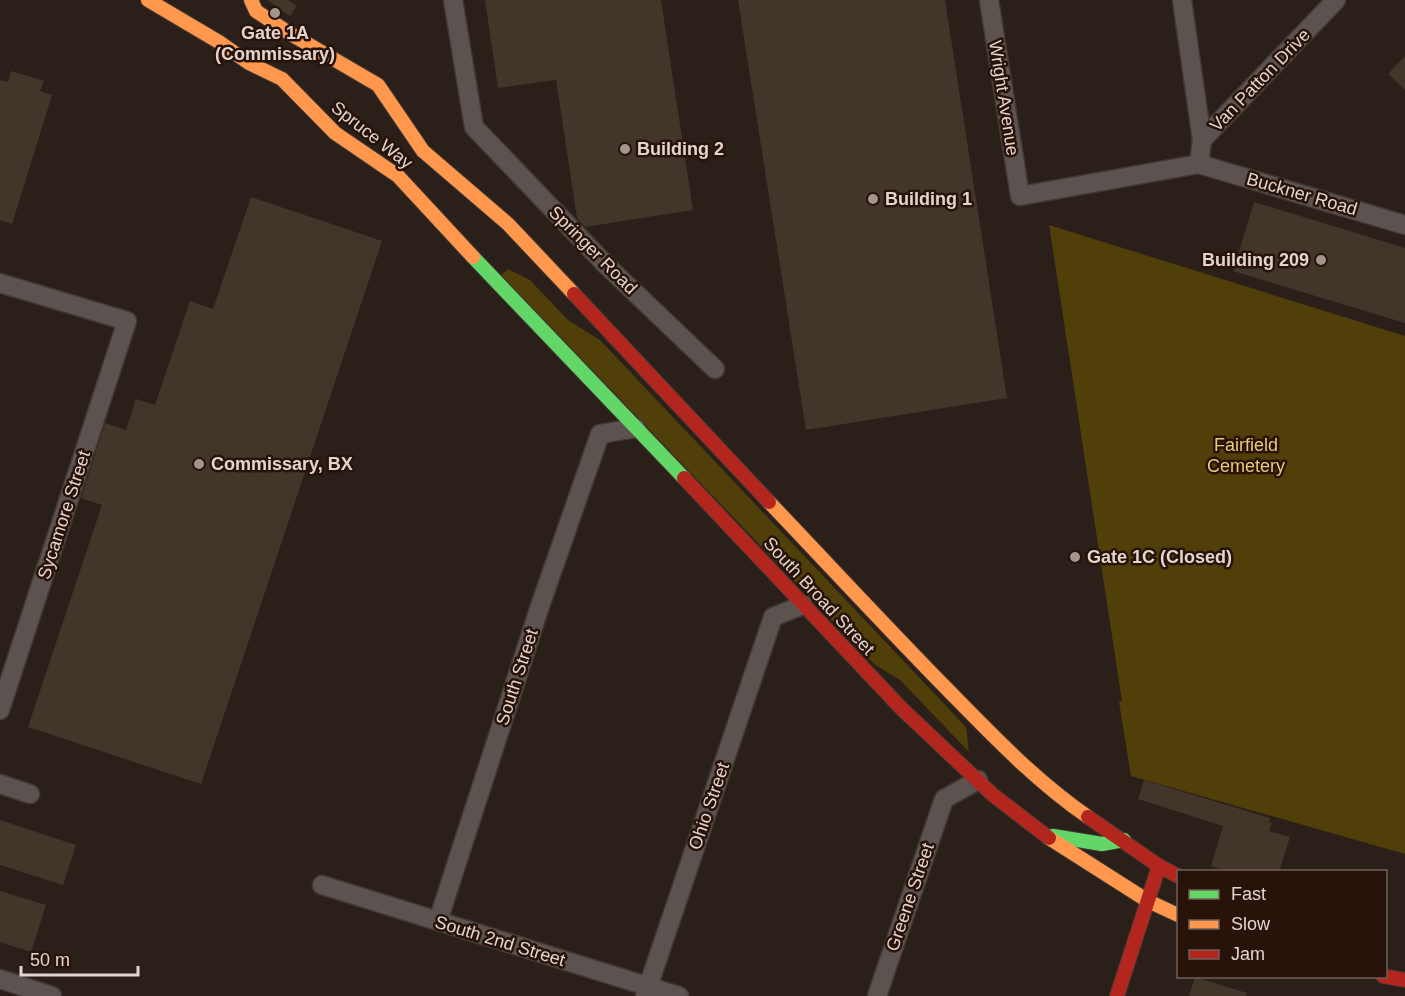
<svg xmlns="http://www.w3.org/2000/svg" width="1405" height="996" viewBox="0 0 1405 996" font-family="Arial,sans-serif">
  <style>
    .green { fill: #503f09 }
    .building { fill: #42362b }
    .lines { fill: none; stroke-linecap: round; stroke-linejoin: round }
    .street-casing { stroke: #423934; stroke-width: 21 }
    .fast-casing { stroke: #423934; stroke-width: 16 }
    .slow-casing { stroke: #423934; stroke-width: 16 }
    .jam-casing { stroke: #423934; stroke-width: 16 }
    .street { stroke: #5c5351; stroke-width: 18 }
    .fast { stroke: #63d668; stroke-width: 14 }
    .slow { stroke: #ff974d; stroke-width: 14 }
    .jam { stroke: #b3261e; stroke-width: 14 }
    .poi-dot { fill: #a2958f; stroke: #271309; stroke-width: 2 }
    .labels { text-anchor: middle; dominant-baseline: central; stroke-width: 5; stroke-linejoin: round; paint-order: stroke }
    .poi-label { font-size: 18px; font-weight: bold; fill: #e3d4ce; stroke: #271309; text-anchor: start }
    .street-label { font-size: 18px; fill: #e3d4ce; stroke: #271309 }
    .park-label { font-size: 18px; fill: #e8ca78; stroke: #271309 }
  </style>
  <rect width="100%" height="100%" fill="#2a1f19"/>
  <g class="green">
    <path d="M1049,225L1405,336V854L1131,776L1119,702L1122,701Z"/>
    <path d="M508,269L530,280L568,320L600,340L966,727L969,752L900,680L874,664L501,275Z"/>
  </g>
  <g class="building">
    <path d="M267,0H288L297,6L290,16Z"/>
    <path d="M485,0H661L693,210L585,227L577,218L556,80L498,88Z"/>
    <path d="M738,0H945L1007,398L806,430Z"/>
    <path d="M1405,56V90L1388,74Z"/>
    <path d="M11,71L44,81L40,91L52,95L12,224L0,220V80L8,82Z"/>
    <path d="M251,197L382,241L201,784L28,727L102,505L81,498L105,423L126,430L136,399L155,405L190,301L213,309Z"/>
    <path d="M1254,202L1405,248V323L1233,271Z"/>
    <path d="M1144,780L1270,818L1269,822L1272,823L1269,831L1290,837L1279,872H1228L1211,866L1223,826L1138,799Z"/>
    <path d="M0,820L76,845L63,885L0,865Z"/>
    <path d="M0,891L46,905L31,952L0,942Z"/>
    <path d="M1195,977L1247,993L1246,996H1189Z"/>
  </g>
  <g class="lines">
    <g class="street-casing">
      <g id="street">
        <path d="M453,0L474,127L606,265L715,369"/>
        <path d="M989,0L1020,196L1199,164L1202,140L1336,0"/>
        <path d="M1182,0L1202,140"/>
        <path d="M1199,164L1405,225"/>
        <path d="M0,283L127,321L0,710"/>
        <path d="M0,784L30,794"/>
        <path d="M322,885L679,996"/>
        <path d="M438,921L540,606L600,434L636,428"/>
        <path d="M0,979L52,996"/>
        <path d="M645,996L773,617L803,605"/>
        <path d="M877,996L944,799L978,780"/>
      </g>
    </g>
    <g class="fast-casing">
      <g id="fast">
        <path d="M473,257L684,478"/>
        <path d="M1053,836L1102,844L1124,840"/>
      </g>
    </g>
    <g class="slow-casing">
      <g id="slow">
        <path d="M148,0L219,42L249,63L282,79L335,133L398,176L473,257"/>
        <path d="M251,0L256,11L289,33L378,85L423,151L508,224L574,294"/>
        <path d="M769,502C829,565 888,629 949,691C993,736 1036,781 1088,817"/>
        <path d="M1049,838L1148,901"/>
        <path d="M1148,901L1178,915"/>
      </g>
    </g>
    <g class="jam-casing">
      <g id="jam">
        <path d="M574,294L769,502"/>
        <path d="M684,478L901,708L993,795L1049,838"/>
        <path d="M1088,817L1159,866"/>
        <path d="M1383,976L1405,980"/>
        <path d="M1117,996L1159,866L1178,876"/>
      </g>
    </g>
    <use href="#street" class="street"/>
    <use href="#fast" class="fast"/>
    <use href="#slow" class="slow"/>
    <use href="#jam" class="jam"/>
  </g>
  <g class="poi-dot">
    <circle cx="275" cy="13" r="6"/>
    <circle cx="625" cy="149" r="6"/>
    <circle cx="873" cy="199" r="6"/>
    <circle cx="1321" cy="260" r="6"/>
    <circle cx="199" cy="464" r="6"/>
    <circle cx="1075" cy="557" r="6"/>
  </g>
  <g class="labels">
    <g class="poi-label">
      <text x="275" y="33" text-anchor="middle">Gate 1A<tspan x="275" dy="21">(Commissary)</tspan></text>
      <text x="637" y="149">Building 2</text>
      <text x="885" y="199">Building 1</text>
      <text x="1309" y="260" text-anchor="end">Building 209</text>
      <text x="211" y="464">Commissary, BX</text>
      <text x="1087" y="557">Gate 1C (Closed)</text>
    </g>
    <g class="street-label">
      <text transform="translate(1260 80) rotate(-46)">Van Patton Drive</text>
      <text transform="translate(1004 98) rotate(81)">Wright Avenue</text>
      <text transform="translate(372 135) rotate(38)">Spruce Way</text>
      <text transform="translate(1302 194) rotate(16)">Buckner Road</text>
      <text transform="translate(593 250) rotate(45)">Springer Road</text>
      <text transform="translate(64 515) rotate(-72)">Sycamore Street</text>
      <text transform="translate(819 596) rotate(47)">South Broad Street</text>
      <text transform="translate(517 677) rotate(-72)">South Street</text>
      <text transform="translate(709 806) rotate(-71)">Ohio Street</text>
      <text transform="translate(910 897) rotate(-71)">Greene Street</text>
      <text transform="translate(500 941) rotate(17)">South 2nd Street</text>
    </g>
    <g class="park-label">
      <text x="1246" y="445">Fairfield<tspan x="1246" dy="21">Cemetery</tspan></text>
    </g>
  </g>
  <rect x="1177" y="870" width="210" height="108" fill="#271309" stroke="#726058" stroke-width="1.5"/>
  <rect x="1189" y="890" width="30" height="9" fill="#63d668" stroke="#726058" stroke-width="1.5"/>
  <text x="1231" y="900" font-size="18" fill="#e3d4ce">Fast</text>
  <rect x="1189" y="920" width="30" height="9" fill="#ff974d" stroke="#726058" stroke-width="1.5"/>
  <text x="1231" y="930" font-size="18" fill="#e3d4ce">Slow</text>
  <rect x="1189" y="950" width="30" height="9" fill="#b3261e" stroke="#726058" stroke-width="1.5"/>
  <text x="1231" y="960" font-size="18" fill="#e3d4ce">Jam</text>
  <path d="M21 966v9h117v-9" fill="none" stroke="#e3d4ce" stroke-width="3"/>
  <text x="30" y="966" font-size="18" fill="#e3d4ce" stroke="#271309" stroke-width="4.5" paint-order="stroke">50 m</text>
</svg>
